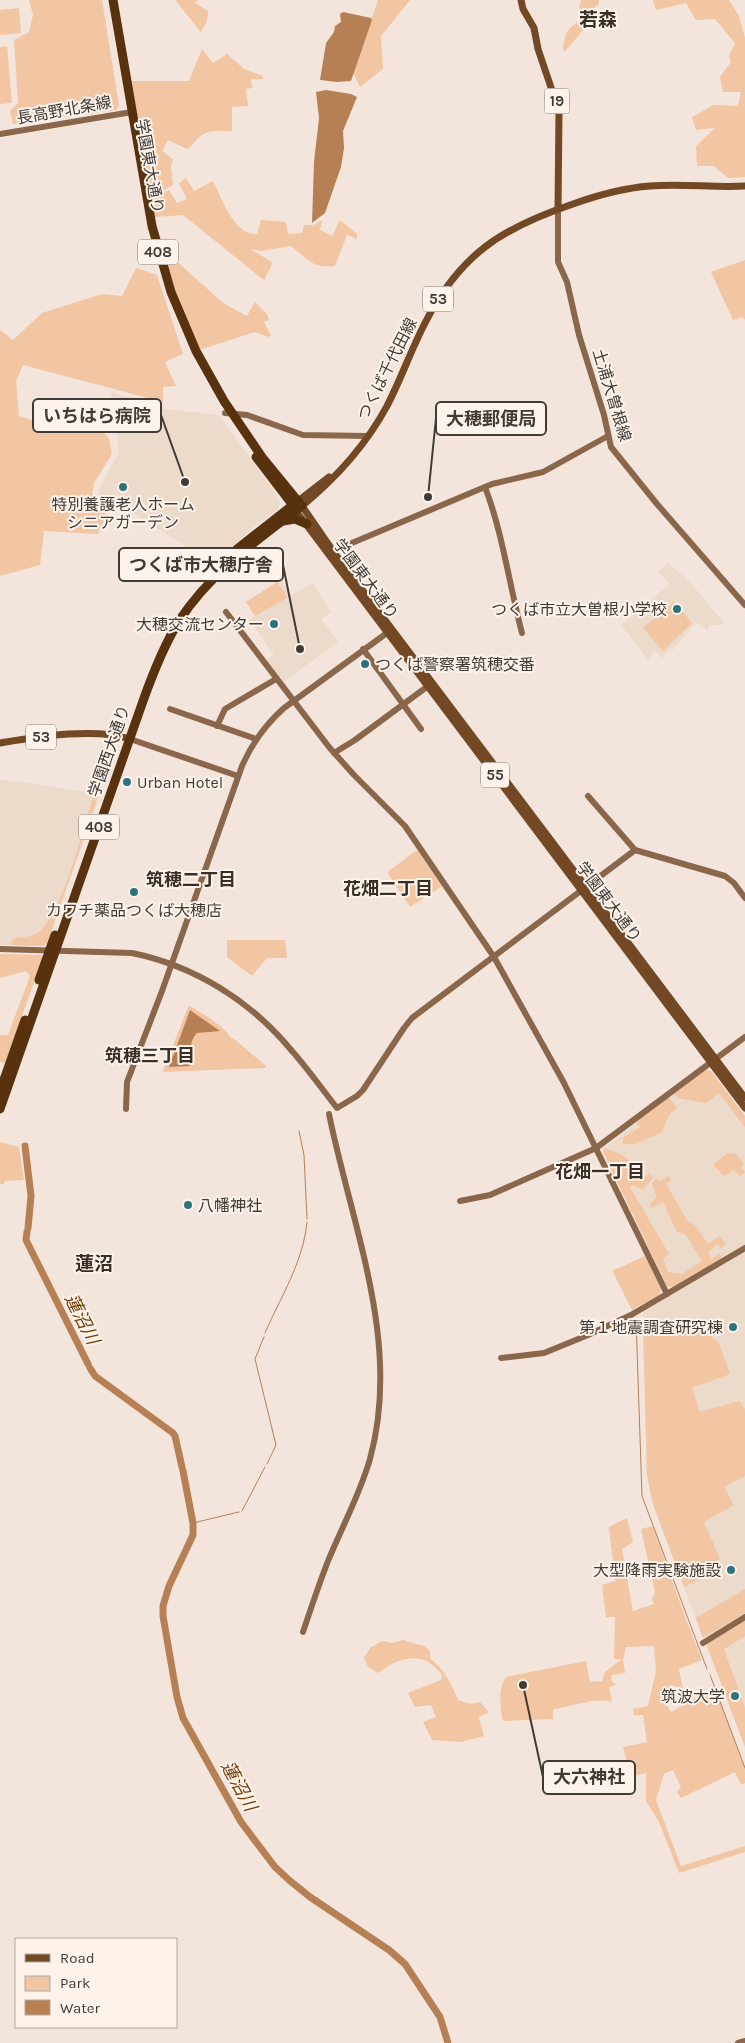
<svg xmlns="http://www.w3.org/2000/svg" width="745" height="2043" viewBox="0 0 745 2043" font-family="Karla,'Noto Sans JP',sans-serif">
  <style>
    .built { fill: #ecdacb }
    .green { fill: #f2c5a3 }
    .water { fill: #b78054 }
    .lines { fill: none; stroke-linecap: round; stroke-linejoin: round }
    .stream { stroke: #b78054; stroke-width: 1 }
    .river { stroke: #b78054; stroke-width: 7 }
    .secondary { stroke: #8a664a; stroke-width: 6 }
    .primary { stroke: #734824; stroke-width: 7 }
    .highway { stroke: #58320f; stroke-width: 9 }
    .poi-dot { fill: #2c737e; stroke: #fef3eb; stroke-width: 2 }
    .labels { text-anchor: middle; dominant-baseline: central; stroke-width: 4; stroke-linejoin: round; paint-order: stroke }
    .shield { fill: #fef3eb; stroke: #79726d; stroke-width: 1 }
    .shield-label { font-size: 15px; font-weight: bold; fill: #403b37 }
    .street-label { font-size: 16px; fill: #403b37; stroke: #fef3eb }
    .poi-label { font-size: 16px; fill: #403b37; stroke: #fef3eb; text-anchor: end }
    .neighbourhood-label { font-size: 18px; font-weight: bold; fill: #392f27; stroke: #fef3eb }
    .water-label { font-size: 18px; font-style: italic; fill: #743f07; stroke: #fef3eb }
    .quarter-label { font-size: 19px; font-weight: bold; fill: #392f27; stroke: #fef3eb }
    .leader { fill: none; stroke: #403b37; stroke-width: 2 }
    .callout-dot { fill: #403b37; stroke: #fef3eb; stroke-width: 2 }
    .callout { fill: #fef3eb; stroke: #403b37; stroke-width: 2 }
    .callout-label { font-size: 18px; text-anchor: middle; font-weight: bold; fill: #403b37 }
  </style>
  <rect width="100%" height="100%" fill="#f3e5dc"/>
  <g class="built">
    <path d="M113,392L164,409L219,415L273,490L280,502L278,509L255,526L207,569L191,550L139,516L100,503L98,490L119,453L111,394Z"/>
    <path d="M668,563L689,581L724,623L719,625H709L708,631L696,622L673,650L671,648L662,658L654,650L648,660L621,625L670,584L658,572Z"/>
    <path d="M282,580L291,595L313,583L331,612L321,619L338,642L282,683L266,661L274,654L249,620L255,616L246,602Z"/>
    <path d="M0,779L100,794L48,943L44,946L0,945Z"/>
    <path d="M705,1070L711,1071L745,1116V1245L672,1287L667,1286L603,1152L604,1148Z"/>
    <path d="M745,1251V1613L703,1638L653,1504L647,1476L643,1312L645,1309Z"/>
    <path d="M745,1619V1747L707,1646Z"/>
  </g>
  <g class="green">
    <path d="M29,0H102L119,105L116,110L13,124L10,111L18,103L14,40L29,32L33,15Z"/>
    <path d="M175,0H199L194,2L208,11L207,21L201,32Z"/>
    <path d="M378,0H410L381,36L383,69L360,87L353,73Z"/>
    <path d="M581,0H599V4L590,11L583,30L567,49L563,52C564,31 569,28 584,17L579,7Z"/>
    <path d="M653,0H729L739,16L745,38V177L728,178L714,166H697L696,146L715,128L696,130L692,117L714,105L738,106L741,92H723L720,77L731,62L729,56L735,43L715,19L696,20L686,3L656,10Z"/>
    <path d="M19,8L21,33L0,35V10Z"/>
    <path d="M7,46L12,103L0,104V47Z"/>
    <path d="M202,49L213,63L227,54L244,69L263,76V79H251L252,88L246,89L248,106L232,107V131C223,131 211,129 202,135C196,139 194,145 187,149L168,140L162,151L173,159L171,167L173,185L150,198L131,81H189Z"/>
    <path d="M186,178L194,191L213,181C222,198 234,236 257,234L261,220L286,222L288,234L302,233L304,225H313L322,220L320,230L332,236L340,220L357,234V239L347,235L335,266C312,269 308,259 291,246L262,251L250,249L272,262C272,270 265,273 265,281L183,215L154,217L151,200L169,190L177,203L187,199L179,183Z"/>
    <path d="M161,247L223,303L247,316L255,302L267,314L269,320L264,322L271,335L269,337L255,332L199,350L177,297Z"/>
    <path d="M745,260V320L742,317L733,320L711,272Z"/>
    <path d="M136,268L157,275L183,354L165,362L176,386L163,387V402L23,365L16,381L19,416L43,424C56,411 69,419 81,404H88V417L109,438L112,454L94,483L91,503L108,510L98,534L44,531L40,565L0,576V330L13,340L42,313L102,294L122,296Z"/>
    <path d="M277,582L287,596L285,599L255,616L246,602Z"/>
    <path d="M674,602L692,623L663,651L643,628Z"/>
    <path d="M94,794H99L47,943L44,946L13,945L11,943L13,939C21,937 32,937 39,932C63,913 84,825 94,794Z"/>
    <path d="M417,850L441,885V887L410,907L388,874L389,871Z"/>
    <path d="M227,940H285L287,958H267L252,976L227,957Z"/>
    <path d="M0,954L42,955L43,957L5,1063L0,1062V1035H8L30,976L26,971L0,978Z"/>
    <path d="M190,1006C201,1013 225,1026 230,1037L233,1038L266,1066L265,1068L164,1072L163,1071L188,1007Z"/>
    <path d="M705,1070L711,1071L745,1116V1127L719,1093L706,1103L678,1098L674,1094Z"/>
    <path d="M669,1097L677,1108L669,1115L662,1132L636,1144H622L624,1137L640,1127L636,1122Z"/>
    <path d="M0,1142L19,1147L24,1180L5,1181L4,1184H0Z"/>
    <path d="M604,1148C626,1155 630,1158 642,1178L649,1174L653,1178L643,1190L632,1185L630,1187L669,1254L663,1258L668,1272L682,1274L702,1261L686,1235L677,1232L663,1202L652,1208L650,1204L657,1197L652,1184L656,1178L660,1181L669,1176L671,1180L666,1184L688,1222L695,1225L708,1244L720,1236L726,1244L721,1248L717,1244L709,1251L711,1259L720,1254L722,1258L672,1287L667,1286L603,1152Z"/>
    <path d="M727,1153L736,1154L744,1164L741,1167L745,1172L740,1176L734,1170L724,1176L713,1165Z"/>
    <path d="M645,1256L661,1289L659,1295L632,1310L613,1272L614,1270Z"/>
    <path d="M665,1323L703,1330L719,1343L730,1374L692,1388L700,1412L739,1401L745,1409V1476L724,1487L734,1505L704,1522L720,1559L699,1571L698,1580L684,1587L653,1504L647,1476L643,1328Z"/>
    <path d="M627,1518L633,1542L622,1549L633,1611L654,1604L652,1599L655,1592L641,1529L653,1526L684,1614L702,1660L679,1669L683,1689L671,1685L666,1691L663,1699L671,1712L715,1687L745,1768V1783L741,1785L735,1772L681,1798L677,1792L681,1787L673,1770L664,1774L656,1800L681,1866L745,1846V1852L679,1873L659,1822L646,1801V1773L637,1775L629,1769L623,1747L647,1742L643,1715H634L633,1709L648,1706L656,1671L654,1646L626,1647L623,1659L625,1673L612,1675L611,1680L616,1685L609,1687L612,1702C591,1697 575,1707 553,1709V1719L504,1721L502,1719C501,1706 497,1689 506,1677L586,1661L590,1682L602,1681L605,1672L622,1659H614L615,1617H606L602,1585L615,1581L609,1527Z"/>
    <path d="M745,1589V1613L703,1638L696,1618Z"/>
    <path d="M745,1619V1636L724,1649L745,1708V1747L707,1646L709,1641Z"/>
    <path d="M403,1640L424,1646L430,1651V1658C446,1672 450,1681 458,1700L470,1704L480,1702L489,1712L479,1717L484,1736L461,1742L432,1740L423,1722L436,1717L431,1705L415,1707L408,1693L441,1680L442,1675C429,1657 412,1654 392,1664C387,1666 383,1670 378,1673L368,1667L364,1658L370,1648L382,1641L392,1643Z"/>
  </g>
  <g class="water">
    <path d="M343,12L371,18L372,20L351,81L337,82L320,80L326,43L334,32L335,26L341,22L340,14Z"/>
    <path d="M326,90L351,94L357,97L343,131L344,148L341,167L325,213L312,223L314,162L319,118L316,92Z"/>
    <path d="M190,1010L220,1031L197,1033C188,1043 192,1048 193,1059L190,1066L169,1067Z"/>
  </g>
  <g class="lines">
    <g class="stream">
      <path d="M299,1131L304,1155L307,1219"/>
      <path d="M636,1319L642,1496L707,1669"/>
      <path d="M265,1333C281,1296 303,1263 307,1222"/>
      <path d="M264,1337L255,1359L276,1445L267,1464"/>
      <path d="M242,1511L265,1467"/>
      <path d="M193,1523L239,1512"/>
      <path d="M710,1675L745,1768"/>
    </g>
    <g class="river">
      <path d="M25,1146L31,1196L28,1228"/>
      <path d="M27,1232L26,1240L88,1364"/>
      <path d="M90,1368L95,1376L173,1433L175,1436L182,1467"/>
      <path d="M183,1471L193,1523V1535L169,1586L163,1606V1616L177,1697L183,1718L241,1822L275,1867L289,1880L310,1897L389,1950L405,1964L440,2017L448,2043"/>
    </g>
    <g class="secondary">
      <path d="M0,134L132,112"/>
      <path d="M558,209V262L567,282L579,335L604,415L611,447L657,504L745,605"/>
      <path d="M225,413L247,415L303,435L368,436"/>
      <path d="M485,487C503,534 509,584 522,633"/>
      <path d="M333,551L492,484L543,472L608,436"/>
      <path d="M226,612L329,747L354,775L405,826L494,957L564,1083L667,1294"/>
      <path d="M363,649L421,729"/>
      <path d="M170,709L256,739"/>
      <path d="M217,726L225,709L276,679"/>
      <path d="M130,739L238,776"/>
      <path d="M334,753L355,740L428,686"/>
      <path d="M588,796L635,850L725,876L734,883L745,898"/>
      <path d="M0,949L132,953C195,966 251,1001 292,1051C308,1069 322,1089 337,1108L357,1096L363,1090L404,1028L412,1018L635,850"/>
      <path d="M126,1109L127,1082L162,991L242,766C252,743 265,725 284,708L391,630"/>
      <path d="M460,1201L490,1195L596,1148L745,1037"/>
      <path d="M501,1358L544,1353L588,1335L631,1315L745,1248"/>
      <path d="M303,1632C311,1608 319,1584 328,1561C342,1527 360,1494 370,1459C402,1343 352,1227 329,1114"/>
      <path d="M703,1643L745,1617"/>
      <path d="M738,2043L745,2041"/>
    </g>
    <g class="primary">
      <path d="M521,0L523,9L534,28L538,49L559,111L558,209"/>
      <path d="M745,186C713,188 682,183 650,186C624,188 598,195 573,204C502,228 460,254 425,323C411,350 401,379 387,406C366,445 336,478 302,506L333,551L745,1098"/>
      <path d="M298,501L329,477"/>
      <path d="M296,511L745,1108"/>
      <path d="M0,743C37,737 94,727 130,739"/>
    </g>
    <g class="highway">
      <path d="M256,457L295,508"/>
      <path d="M283,521L295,519L307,524"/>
      <path d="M237,549L298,501"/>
      <path d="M39,980L55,935"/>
      <path d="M0,1091L25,1020"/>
      <path d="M0,1109L143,701C153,673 164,645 179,621C210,573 257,540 302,506L262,457L224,401L196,351L171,292L152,226L113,0"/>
    </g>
  </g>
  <g class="poi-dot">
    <circle cx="123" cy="487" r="5"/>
    <circle cx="677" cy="609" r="5"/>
    <circle cx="274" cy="624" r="5"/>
    <circle cx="365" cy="664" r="5"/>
    <circle cx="127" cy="782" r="5"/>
    <circle cx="134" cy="892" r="5"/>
    <circle cx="188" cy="1205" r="5"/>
    <circle cx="733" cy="1327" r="5"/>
    <circle cx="731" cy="1570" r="5"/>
    <circle cx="735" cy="1696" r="5"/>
  </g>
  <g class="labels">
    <g class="shield">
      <rect x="544.5" y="88.5" width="25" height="25" rx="4"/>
      <rect x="138" y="239.5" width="40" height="25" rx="4"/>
      <rect x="423" y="286.5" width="30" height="25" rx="4"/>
      <rect x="26" y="724.5" width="30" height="25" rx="4"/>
      <rect x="481" y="762.5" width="28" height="25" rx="4"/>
      <rect x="79" y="814.5" width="40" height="25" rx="4"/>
    </g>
    <g class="shield-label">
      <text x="557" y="101">19</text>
      <text x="158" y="252">408</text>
      <text x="438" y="299">53</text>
      <text x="41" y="737">53</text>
      <text x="495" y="775">55</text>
      <text x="99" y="827">408</text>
    </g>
    <g class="street-label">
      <text transform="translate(64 110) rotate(-10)">長高野北条線</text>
      <text transform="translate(150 166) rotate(80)">学園東大通り</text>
      <text transform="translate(387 369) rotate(-63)">つくば千代田線</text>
      <text transform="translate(612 395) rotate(73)">土浦大曽根線</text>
      <text transform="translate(366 579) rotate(53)">学園東大通り</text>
      <text transform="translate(109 751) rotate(-71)">学園西大通り</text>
      <text transform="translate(609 902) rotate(53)">学園東大通り</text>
    </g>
    <g class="poi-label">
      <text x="123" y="504" text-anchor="middle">特別養護老人ホーム<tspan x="123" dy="18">シニアガーデン</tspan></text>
      <text x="667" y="609">つくば市立大曽根小学校</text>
      <text x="264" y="624">大穂交流センター</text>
      <text x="375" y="664" text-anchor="start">つくば警察署筑穂交番</text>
      <text x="137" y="782" text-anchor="start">Urban Hotel</text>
      <text x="134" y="910" text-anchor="middle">カワチ薬品つくば大穂店</text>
      <text x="198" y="1205" text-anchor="start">八幡神社</text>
      <text x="723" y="1327">第１地震調査研究棟</text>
      <text x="721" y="1570">大型降雨実験施設</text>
      <text x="725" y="1696">筑波大学</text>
    </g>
    <g class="neighbourhood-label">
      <text x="191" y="880">筑穂二丁目</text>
      <text x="388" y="889">花畑二丁目</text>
      <text x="150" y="1056">筑穂三丁目</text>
      <text x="600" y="1172">花畑一丁目</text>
    </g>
    <g class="water-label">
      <text transform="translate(82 1319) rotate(63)">蓮沼川</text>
      <text transform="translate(239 1786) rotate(61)">蓮沼川</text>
    </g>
    <g class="quarter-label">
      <text x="598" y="20">若森</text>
      <text x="94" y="1264">蓮沼</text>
    </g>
  </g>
  <path class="leader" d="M185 482L161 415M428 497L436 418M300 649L283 565M523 1685L543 1777"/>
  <g class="callout-dot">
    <circle cx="185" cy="482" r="5"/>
    <circle cx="428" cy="497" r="5"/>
    <circle cx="300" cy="649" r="5"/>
    <circle cx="523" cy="1685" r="5"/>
  </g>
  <g class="callout">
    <rect x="33" y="399" width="128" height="33" rx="5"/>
    <rect x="436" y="402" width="110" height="33" rx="5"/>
    <rect x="119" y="548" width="164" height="33" rx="5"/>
    <rect x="543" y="1761" width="92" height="33" rx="5"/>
  </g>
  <g class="callout-label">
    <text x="97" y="422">いちはら病院</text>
    <text x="491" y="425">大穂郵便局</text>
    <text x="201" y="571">つくば市大穂庁舎</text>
    <text x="589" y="1783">大六神社</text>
  </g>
  <rect x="15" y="1938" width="162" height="90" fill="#fef3eb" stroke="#b2a9a3"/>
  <rect x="25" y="1954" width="25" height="8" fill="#734824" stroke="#b2a9a3"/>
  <text x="60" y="1963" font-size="15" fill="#403b37">Road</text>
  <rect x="25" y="1976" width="25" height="15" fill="#f2c5a3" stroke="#b2a9a3"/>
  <text x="60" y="1988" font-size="15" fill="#403b37">Park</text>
  <rect x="25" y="2000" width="25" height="15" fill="#b78054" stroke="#b2a9a3"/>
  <text x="60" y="2013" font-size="15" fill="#403b37">Water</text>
</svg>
